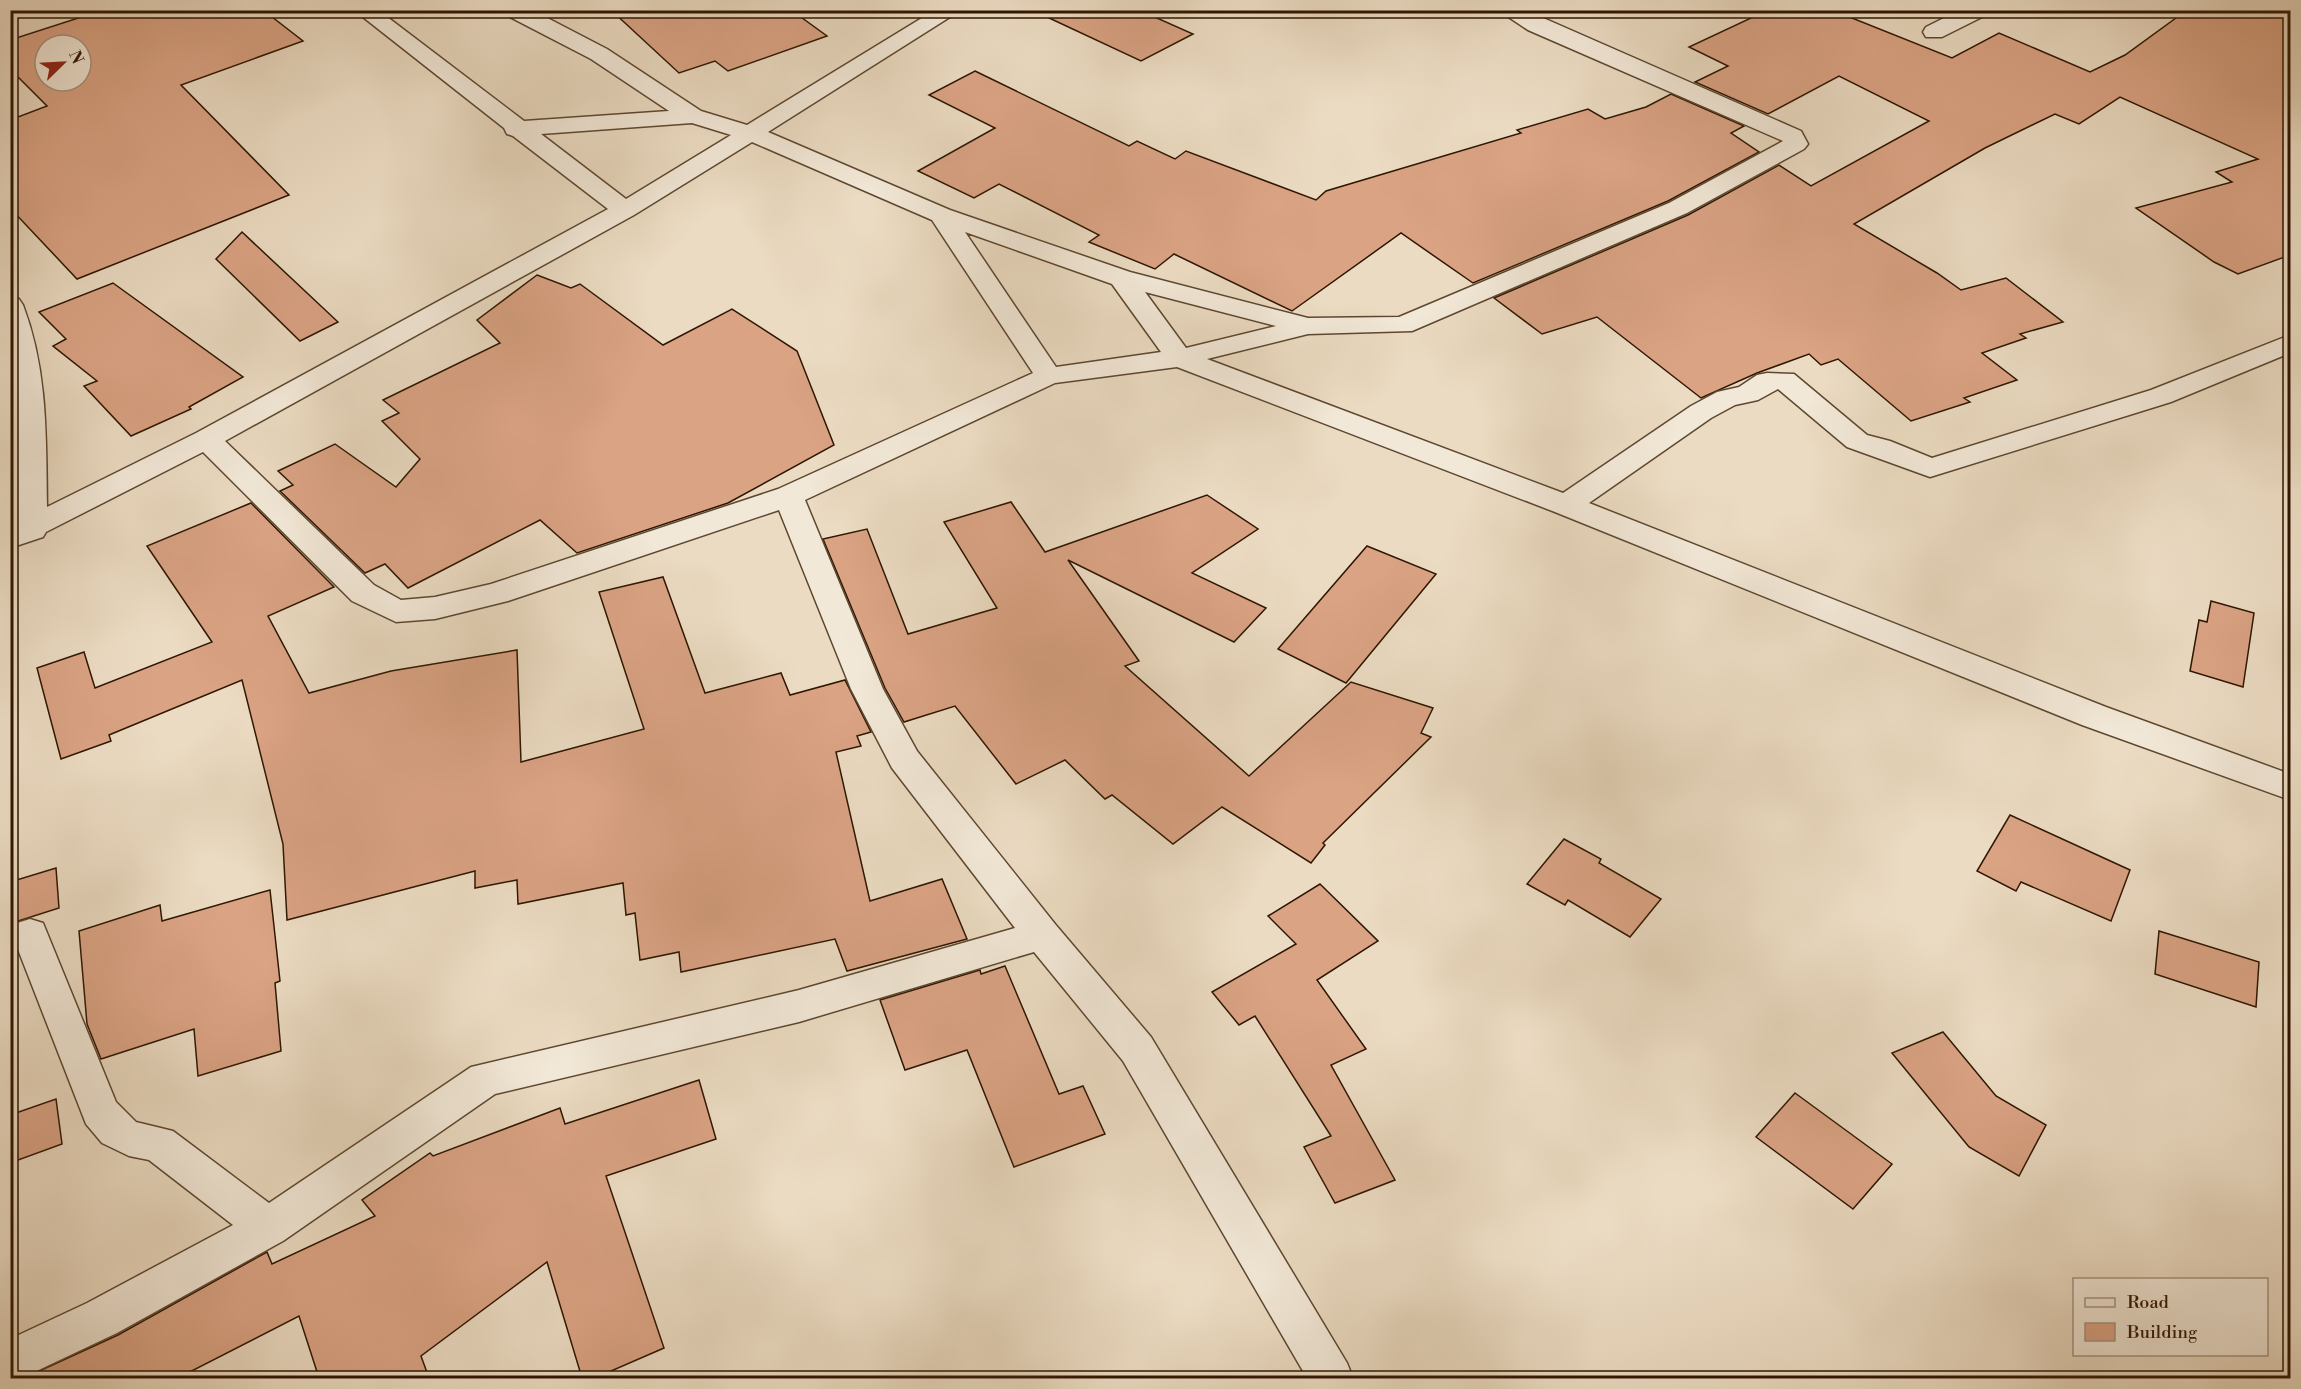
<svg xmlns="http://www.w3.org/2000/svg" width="2301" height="1389" viewBox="0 0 2301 1389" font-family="'Libre Bodoni',serif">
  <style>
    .building { fill: #daa384; stroke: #2e1600; stroke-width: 1.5; fill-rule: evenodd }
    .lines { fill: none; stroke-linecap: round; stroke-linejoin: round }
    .minor-casing { stroke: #5d4730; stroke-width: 3 }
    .minor { fill: #f2e8d7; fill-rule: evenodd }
  </style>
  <rect width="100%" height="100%" fill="#ebdbc2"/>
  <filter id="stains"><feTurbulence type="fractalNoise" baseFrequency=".00333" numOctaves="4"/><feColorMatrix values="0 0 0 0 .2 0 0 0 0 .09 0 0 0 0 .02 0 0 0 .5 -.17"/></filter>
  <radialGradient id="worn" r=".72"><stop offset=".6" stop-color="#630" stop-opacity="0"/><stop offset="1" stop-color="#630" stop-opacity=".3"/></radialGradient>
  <g class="building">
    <path d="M103,10H263L303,41L181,85L289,195L77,279L10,208V120L47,106L10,69V40ZM45,45H81V81H45Z"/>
    <path d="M611,10H791L827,36L728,71L715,61L679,73Z"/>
    <path d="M1032,10H1139L1193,34L1141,61Z"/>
    <path d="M1768,10H1832L1952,58L1999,33L2090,72L2125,55L2187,10H2290V255L2238,274L2214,262L2136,208L2232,182L2216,172L2258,159L2120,97L2079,124L2055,114L1985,148L1854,224L1937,273L1961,290L2006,278L2063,322L2020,334L2026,338L1982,353L2017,380L1964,398L1970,402L1911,421L1838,359L1821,365L1809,354L1757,373L1701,398L1597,317L1542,334L1494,298L1688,215L1779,165L1811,186L1929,121L1839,76L1768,114L1695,82L1728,66L1689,47Z"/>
    <path d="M975,71L1129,146L1137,141L1175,159L1186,151L1316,200L1326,191L1521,133L1517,130L1588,109L1605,119L1646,107L1671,94L1744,126L1731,133L1759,152L1668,201L1473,283L1401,233L1292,311L1174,254L1155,269L1089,242L1099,235L999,184L974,198L918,171L995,128L929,95Z"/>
    <path d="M242,232L338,322L300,341L216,259Z"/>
    <path d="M537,275L571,288L580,284L663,345L732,309L797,351L834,445L728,503L577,553L540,520L408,588L385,564L365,573L280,491L293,485L278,471L335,444L396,487L420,459L382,421L399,413L383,400L500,343L477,320Z"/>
    <path d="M113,283L243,377L189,407L191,409L131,436L84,386L97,381L53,346L66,339L39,312Z"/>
    <path d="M1207,495L1258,529L1192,573L1266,608L1234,642L1068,560L1139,661L1125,666L1249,776L1351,682L1433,708L1421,733L1431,737L1323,843L1325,845L1311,863L1222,807L1173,844L1112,795L1105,799L1065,760L1016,784L955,706L904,722L885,688L823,539L867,529L908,634L997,608L944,522L1011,502L1045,552Z"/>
    <path d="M251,503L334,587L268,616L309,693L391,671L517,650L521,762L644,729L599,592L663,577L705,693L781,673L790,695L845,680L871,732L857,736L861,746L836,752L870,901L942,879L967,939L847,971L835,939L681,972L679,952L640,960L635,913L626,915L623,883L518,904L517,880L475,888V871L287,920L283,844L242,680L109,735L111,741L61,759L37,668L84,652L95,688L212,642L147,546Z"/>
    <path d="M1367,546L1436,574L1346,683L1278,649Z"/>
    <path d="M2211,601L2254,613L2243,687L2190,671L2199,620L2207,622Z"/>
    <path d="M2010,815L2130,870L2111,921L2021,882L2016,891L1977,871Z"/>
    <path d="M1564,839L1601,859L1599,863L1661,899L1630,937L1568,900L1565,905L1527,884Z"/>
    <path d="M56,868L59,908L12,923L10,882Z"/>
    <path d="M1320,884L1378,941L1317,980L1366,1049L1331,1065L1395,1180L1335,1203L1304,1147L1331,1136L1255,1016L1239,1025L1212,992L1296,944L1268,916Z"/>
    <path d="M270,890L280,981L275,983L281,1051L198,1076L194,1029L101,1059L87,1024L79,931L160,905L162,921Z"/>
    <path d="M2159,931L2259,962L2256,1007L2155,974Z"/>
    <path d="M1005,966L1059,1094L1083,1086L1105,1134L1014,1167L967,1050L905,1070L880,1000L980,970L981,974Z"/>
    <path d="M1943,1032L1996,1096L2046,1125L2019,1176L1969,1147L1892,1053Z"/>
    <path d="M699,1080L716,1139L606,1176L664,1348L595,1378H582L547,1262L421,1356L429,1378H319L299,1316L178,1378H24L118,1335L267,1252L272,1264L375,1216L362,1200L430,1153L433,1156L560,1108L565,1124Z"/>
    <path d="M1795,1093L1892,1164L1853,1209L1756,1137Z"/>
    <path d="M56,1099L62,1144L10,1163V1115Z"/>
  </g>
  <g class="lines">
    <g class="minor-casing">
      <g id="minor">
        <path d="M354,10H378L524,121L669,111L591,59L506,15L504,10H532L607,49L701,111L747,125L935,10H961L768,132L950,210L1130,272L1308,318L1399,317L1669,203L1783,141L1528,30L1498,10H1525L1801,131L1808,144L1804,149L1687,213L1412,331L1308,334L1207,359L1563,493L1691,406L1717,392L1739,387L1757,375L1767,373L1794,374L1867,435L1890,441L1932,458L2151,390L2290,335V353L2171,402L1930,477L1847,447L1778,389L1758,400L1735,405L1711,418L1589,503L2106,707L2290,774V800L2082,725L1555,512L1177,367L1055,383L805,500L883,689L917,751L1055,924L1151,1037L1347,1363L1353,1378H1307L1123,1061L1034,952L799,1022L495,1094L283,1241L117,1333L26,1376L10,1378V1339L87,1303L233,1225L149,1160L129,1156L102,1143L86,1124L12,934L17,923L30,919L43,923L116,1102L136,1122L173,1131L269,1203L471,1067L799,990L1015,928L892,768L851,689L779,510L508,601L435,619L396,622L352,601L203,452L46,532L43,537L10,548V525L17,522L18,415L10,349V297L19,299L23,305C48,371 46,437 47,507L196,433L608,209L513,136L507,134L504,128ZM692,123L731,135L626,199L541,134ZM752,142L932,220L1033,373L778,489L491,584L435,597L401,600L374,585L225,441L634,215ZM965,232L1112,284L1161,352L1056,367ZM1145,292L1276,326L1186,348Z"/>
        <path d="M1960,10H1988L1986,15L1942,37H1926L1923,32L1926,27Z"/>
      </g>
    </g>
    <use href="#minor" class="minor"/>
  </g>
  <rect width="2301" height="1389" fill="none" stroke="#ebdbc2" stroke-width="36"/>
  <rect x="12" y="12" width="2277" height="1365" fill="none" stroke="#2e1600" stroke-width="3"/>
  <rect x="18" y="18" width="2265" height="1353" fill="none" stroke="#2e1600" stroke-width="1.5"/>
  <rect x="2073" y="1278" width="195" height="78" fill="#f2e8d7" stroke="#a49481" stroke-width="1.5"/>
  <rect x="2085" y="1298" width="30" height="9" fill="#f2e8d7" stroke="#a49481" stroke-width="1.5"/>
  <text x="2127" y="1308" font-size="18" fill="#2e1600">Road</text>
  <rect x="2085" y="1323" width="30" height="18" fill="#daa384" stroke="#a49481" stroke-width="1.5"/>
  <text x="2127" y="1338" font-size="18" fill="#2e1600">Building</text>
  <g transform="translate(63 63) rotate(66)"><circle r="28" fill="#f2e8d7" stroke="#a49481" stroke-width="1.5"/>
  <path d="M0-4.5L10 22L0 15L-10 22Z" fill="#8f2418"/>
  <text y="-9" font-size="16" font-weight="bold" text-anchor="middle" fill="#2e1600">N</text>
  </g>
  <rect width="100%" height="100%" filter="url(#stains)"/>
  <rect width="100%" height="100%" fill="url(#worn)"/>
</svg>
